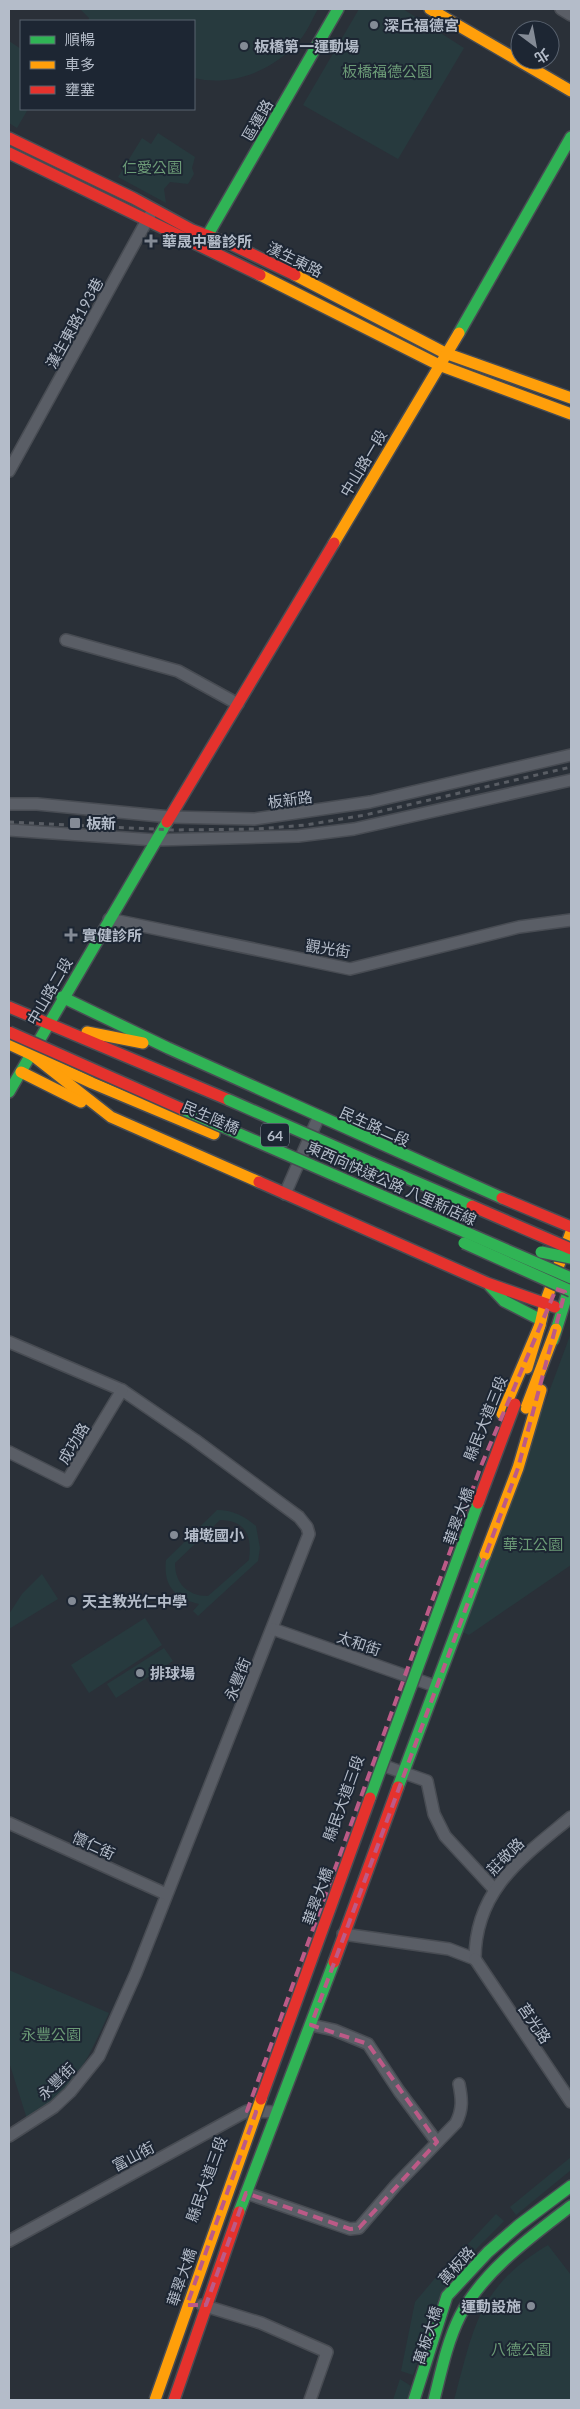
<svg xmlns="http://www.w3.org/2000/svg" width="580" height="2409" viewBox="0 0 580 2409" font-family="Lato,'Noto Sans TC',sans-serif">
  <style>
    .green { fill: #273a3e; fill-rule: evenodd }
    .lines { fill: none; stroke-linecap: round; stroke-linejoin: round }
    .street-casing { stroke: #484c53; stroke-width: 14 }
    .fast-casing { stroke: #484c53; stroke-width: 14 }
    .slow-casing { stroke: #484c53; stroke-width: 14 }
    .jam-casing { stroke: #484c53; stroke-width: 14 }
    .street { stroke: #5a5e66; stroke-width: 11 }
    .fast { stroke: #30b455; stroke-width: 11 }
    .slow { stroke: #ff9f0a; stroke-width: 11 }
    .jam { stroke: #e5322d; stroke-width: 11 }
    .rail { stroke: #595d64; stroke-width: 3; stroke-dasharray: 5 5; stroke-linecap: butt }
    .fast-bridge-casing { stroke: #484c53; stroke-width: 14; stroke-linecap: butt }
    .slow-bridge-casing { stroke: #484c53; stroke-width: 14; stroke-linecap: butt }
    .jam-bridge-casing { stroke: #484c53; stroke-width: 14; stroke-linecap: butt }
    .fast-bridge { stroke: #30b455; stroke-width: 11 }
    .slow-bridge { stroke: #ff9f0a; stroke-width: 11 }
    .jam-bridge { stroke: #e5322d; stroke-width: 11 }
    .marked { fill: none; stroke: #bc5a87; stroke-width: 4; stroke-dasharray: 10 6; stroke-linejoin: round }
    .poi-dot { fill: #848b96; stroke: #1d2633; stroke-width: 2 }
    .labels { text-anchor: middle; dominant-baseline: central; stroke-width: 4; stroke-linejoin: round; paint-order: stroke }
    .shield { fill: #1d2633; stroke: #878f9c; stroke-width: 1 }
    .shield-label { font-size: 14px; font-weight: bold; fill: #b4bcc9 }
    .poi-label { font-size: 15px; font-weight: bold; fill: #b4bcc9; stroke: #1d2633; text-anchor: start }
    .park-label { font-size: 15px; fill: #6b9a76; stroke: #1d2633 }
    .street-label { font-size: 15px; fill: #b4bcc9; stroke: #1d2633 }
  </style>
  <rect width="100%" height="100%" fill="#2a3038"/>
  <g class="green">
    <path d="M80,9H318C312,19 307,33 298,42C273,71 231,87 194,78V21H88L89,18Z"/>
    <path d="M359,9H403L464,48L398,159L303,105Z"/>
    <path d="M9,41L21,49V109H28L17,128L9,123Z"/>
    <path d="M158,133L195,157L192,168L194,174L188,184L170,182L164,189L166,203L118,177L142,138L151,144Z"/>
    <path d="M571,1333V1565L469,1635L460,1631Z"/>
    <path d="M217,1510C233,1510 244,1516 256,1526L260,1548L258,1561L198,1616L193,1611L199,1604C175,1598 163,1586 166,1560ZM220,1520C247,1521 252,1536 249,1560L208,1596C187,1596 175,1583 175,1563Z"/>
    <path d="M42,1574L58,1599L9,1629V1614L22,1594Z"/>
    <path d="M145,1618L162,1645L89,1693L71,1665Z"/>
    <path d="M164,1648L173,1661L116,1698L107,1684Z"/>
    <path d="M9,1970L109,2013C94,2045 79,2082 50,2104C43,2110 35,2114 27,2119L9,2062Z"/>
    <path d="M571,2157V2170L516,2215L510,2207Z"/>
    <path d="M496,2214L504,2221L475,2250L468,2244Z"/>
    <path d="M464,2244L472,2253L453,2274L432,2319L413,2375L401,2371L415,2302Z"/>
    <path d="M548,2245L571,2275V2400H454C474,2327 478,2287 548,2245Z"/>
    <path d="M400,2379L411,2386L407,2400H393Z"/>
  </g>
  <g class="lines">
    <g class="street-casing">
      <g id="street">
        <path d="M561,9L571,15"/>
        <path d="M9,471L150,215"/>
        <path d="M66,640L178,671L238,704"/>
        <path d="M9,804H37L170,817L254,819L370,802L571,755"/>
        <path d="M9,830L155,840L298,836L354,829L571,780"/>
        <path d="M109,919L350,969L519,927L571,920"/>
        <path d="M285,1194L319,1116"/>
        <path d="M9,1342L122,1390L195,1440L299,1517L307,1527L309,1534L136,1973L99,2056L70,2092L54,2107L9,2136"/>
        <path d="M9,1452L67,1481L122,1390"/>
        <path d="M273,1629L435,1686"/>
        <path d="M379,1764L427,1781L434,1814L445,1836L494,1889"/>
        <path d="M9,1823L166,1894"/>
        <path d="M343,1934L449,1949L475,1959"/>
        <path d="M475,1959C475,1889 523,1857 571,1817"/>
        <path d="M475,1959L571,2102"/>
        <path d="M311,2025L334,2030L368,2044L399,2091L437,2142"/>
        <path d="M246,2193L350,2229L359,2228L396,2185L456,2123C463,2109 462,2099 459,2084"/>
        <path d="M9,2241L243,2113L247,2111L276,2112"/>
        <path d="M202,2305L261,2323L327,2352L310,2400"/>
      </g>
    </g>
    <g class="fast-casing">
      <g id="fast">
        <path d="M202,245L338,9"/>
        <path d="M459,333L571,137"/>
        <path d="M62,997L168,1048L502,1198"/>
        <path d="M9,1092L167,822"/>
        <path d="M372,1163L472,1206"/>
        <path d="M490,1286L504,1301L541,1320"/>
        <path d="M553,1340L571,1282"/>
        <path d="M398,1787L485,1555"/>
        <path d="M239,2212L334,1962"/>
        <path d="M414,2400L447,2296L488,2252L519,2225L571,2186"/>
        <path d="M434,2400C441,2372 447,2342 460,2316C483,2271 532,2236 571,2206"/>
      </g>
    </g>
    <g class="slow-casing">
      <g id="slow">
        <path d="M430,9L571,91"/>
        <path d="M260,275L439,365L571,414"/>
        <path d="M295,275L445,353L571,398"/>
        <path d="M334,543L459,333"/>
        <path d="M87,1032L143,1043"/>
        <path d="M9,1044L92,1083L214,1134"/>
        <path d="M31,1054L111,1117L259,1182"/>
        <path d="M21,1072L81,1102"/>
        <path d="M527,1368L540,1325"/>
        <path d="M526,1408L556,1329"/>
        <path d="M502,1414L540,1325L545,1303L571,1232"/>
        <path d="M485,1555L518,1468L541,1390"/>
      </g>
    </g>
    <g class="jam-casing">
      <g id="jam">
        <path d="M9,138L133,198L192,230L233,245L295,275"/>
        <path d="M9,153L260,275"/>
        <path d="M167,822L334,543"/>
        <path d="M9,1007L229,1100"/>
        <path d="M259,1182L487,1283L555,1307"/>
        <path d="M502,1198L571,1227"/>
        <path d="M334,1962L398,1787"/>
        <path d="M174,2400L239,2212"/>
      </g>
    </g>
    <use href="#street" class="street"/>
    <use href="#fast" class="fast"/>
    <use href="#slow" class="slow"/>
    <use href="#jam" class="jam"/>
    <path class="rail" d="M9,822L172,830L257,829L306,825L365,815L571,767"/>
    <g class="fast-bridge-casing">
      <g id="fast-bridge">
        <path d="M229,1100L372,1163"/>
        <path d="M182,1109L571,1278"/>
        <path d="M464,1243L571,1291"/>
        <path d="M541,1252L571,1258"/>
        <path d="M370,1798L478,1503"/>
      </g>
    </g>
    <g class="slow-bridge-casing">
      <path id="slow-bridge" d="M155,2400L261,2099"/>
    </g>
    <g class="jam-bridge-casing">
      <g id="jam-bridge">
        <path d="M9,1032L182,1109"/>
        <path d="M472,1206L571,1249"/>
        <path d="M478,1503L515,1404"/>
        <path d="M261,2099L370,1798"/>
      </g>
    </g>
    <use href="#fast-bridge" class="fast-bridge"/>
    <use href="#slow-bridge" class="slow-bridge"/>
    <use href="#jam-bridge" class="jam-bridge"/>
  </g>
  <path class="marked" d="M556,1289L565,1292L518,1468L311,2025L368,2044L437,2142L359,2228L350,2229L246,2193L206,2305H187L256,2112L247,2111L481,1466Z"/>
  <g class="poi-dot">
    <circle cx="374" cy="25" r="5"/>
    <circle cx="244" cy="46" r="5"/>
    <path d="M148.5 233.5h5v5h5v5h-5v5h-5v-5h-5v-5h5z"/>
    <rect x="69" y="817" width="12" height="12" rx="2.5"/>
    <path d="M68.5 927.5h5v5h5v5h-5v5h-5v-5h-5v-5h5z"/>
    <circle cx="174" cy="1535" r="5"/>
    <circle cx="72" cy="1601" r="5"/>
    <circle cx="140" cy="1673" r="5"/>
    <circle cx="531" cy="2306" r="5"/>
  </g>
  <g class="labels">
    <rect class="shield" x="261" y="1123.5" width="28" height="23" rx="4"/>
    <g class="shield-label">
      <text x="275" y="1135">64</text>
    </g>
    <g class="poi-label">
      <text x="384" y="25">深丘福德宮</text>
      <text x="254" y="46">板橋第一運動場</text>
      <text x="162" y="241">華晟中醫診所</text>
      <text x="86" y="823">板新</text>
      <text x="82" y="935">實健診所</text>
      <text x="184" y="1535">埔墘國小</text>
      <text x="82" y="1601">天主教光仁中學</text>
      <text x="150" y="1673">排球場</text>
      <text x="521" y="2306" text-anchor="end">運動設施</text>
    </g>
    <g class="park-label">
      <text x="387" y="71">板橋福德公園</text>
      <text x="152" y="167">仁愛公園</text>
      <text x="533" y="1544">華江公園</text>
      <text x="51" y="2034">永豐公園</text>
      <text x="521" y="2349">八德公園</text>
    </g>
    <g class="street-label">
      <text transform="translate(257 120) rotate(-60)">區運路</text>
      <text transform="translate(295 259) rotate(26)">漢生東路</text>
      <text transform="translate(74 323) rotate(-61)">漢生東路193巷</text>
      <text transform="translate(363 463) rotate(-59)">中山路一段</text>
      <text transform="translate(290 799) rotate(-8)">板新路</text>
      <text transform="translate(328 948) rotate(9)">觀光街</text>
      <text transform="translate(49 991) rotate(-60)">中山路二段</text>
      <text transform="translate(211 1117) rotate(23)">民生陸橋</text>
      <text transform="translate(375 1126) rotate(24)">民生路二段</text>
      <text transform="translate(392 1183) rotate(24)">東西向快速公路 八里新店線</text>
      <text transform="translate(485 1418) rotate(-68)">縣民大道三段</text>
      <text transform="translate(73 1443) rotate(-59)">成功路</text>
      <text transform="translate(458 1516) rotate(-70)">華翠大橋</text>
      <text transform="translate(359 1643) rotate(19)">太和街</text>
      <text transform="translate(237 1679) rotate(-68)">永豐街</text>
      <text transform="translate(343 1798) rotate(-70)">縣民大道三段</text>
      <text transform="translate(94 1845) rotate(25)">懷仁街</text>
      <text transform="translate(505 1856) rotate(-45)">莊敬路</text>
      <text transform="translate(317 1896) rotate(-70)">華翠大橋</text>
      <text transform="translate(535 2023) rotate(56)">莒光路</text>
      <text transform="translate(56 2081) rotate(-44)">永豐街</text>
      <text transform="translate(133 2156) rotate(-28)">富山街</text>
      <text transform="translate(206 2179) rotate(-70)">縣民大道三段</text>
      <text transform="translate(456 2265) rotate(-48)">萬板路</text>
      <text transform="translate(181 2277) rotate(-71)">華翠大橋</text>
      <text transform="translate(427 2335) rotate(-72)">萬板大橋</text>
    </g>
  </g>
  <rect width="580" height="2409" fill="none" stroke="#b4bcc9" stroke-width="20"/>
  <rect x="20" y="20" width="175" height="90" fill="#1d2633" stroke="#59626f"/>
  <rect x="30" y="36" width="25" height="8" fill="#30b455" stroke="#59626f"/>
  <text x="65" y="45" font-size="15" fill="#b4bcc9">順暢</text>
  <rect x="30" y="61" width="25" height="8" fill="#ff9f0a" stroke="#59626f"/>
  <text x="65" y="70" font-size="15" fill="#b4bcc9">車多</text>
  <rect x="30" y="86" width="25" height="8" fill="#e5322d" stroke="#59626f"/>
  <text x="65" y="95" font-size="15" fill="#b4bcc9">壅塞</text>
  <g transform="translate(535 45) rotate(148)"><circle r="24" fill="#1d2633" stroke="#59626f"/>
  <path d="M0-4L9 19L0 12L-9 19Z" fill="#848b96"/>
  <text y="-8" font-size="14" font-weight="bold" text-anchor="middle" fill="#b4bcc9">北</text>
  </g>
</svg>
